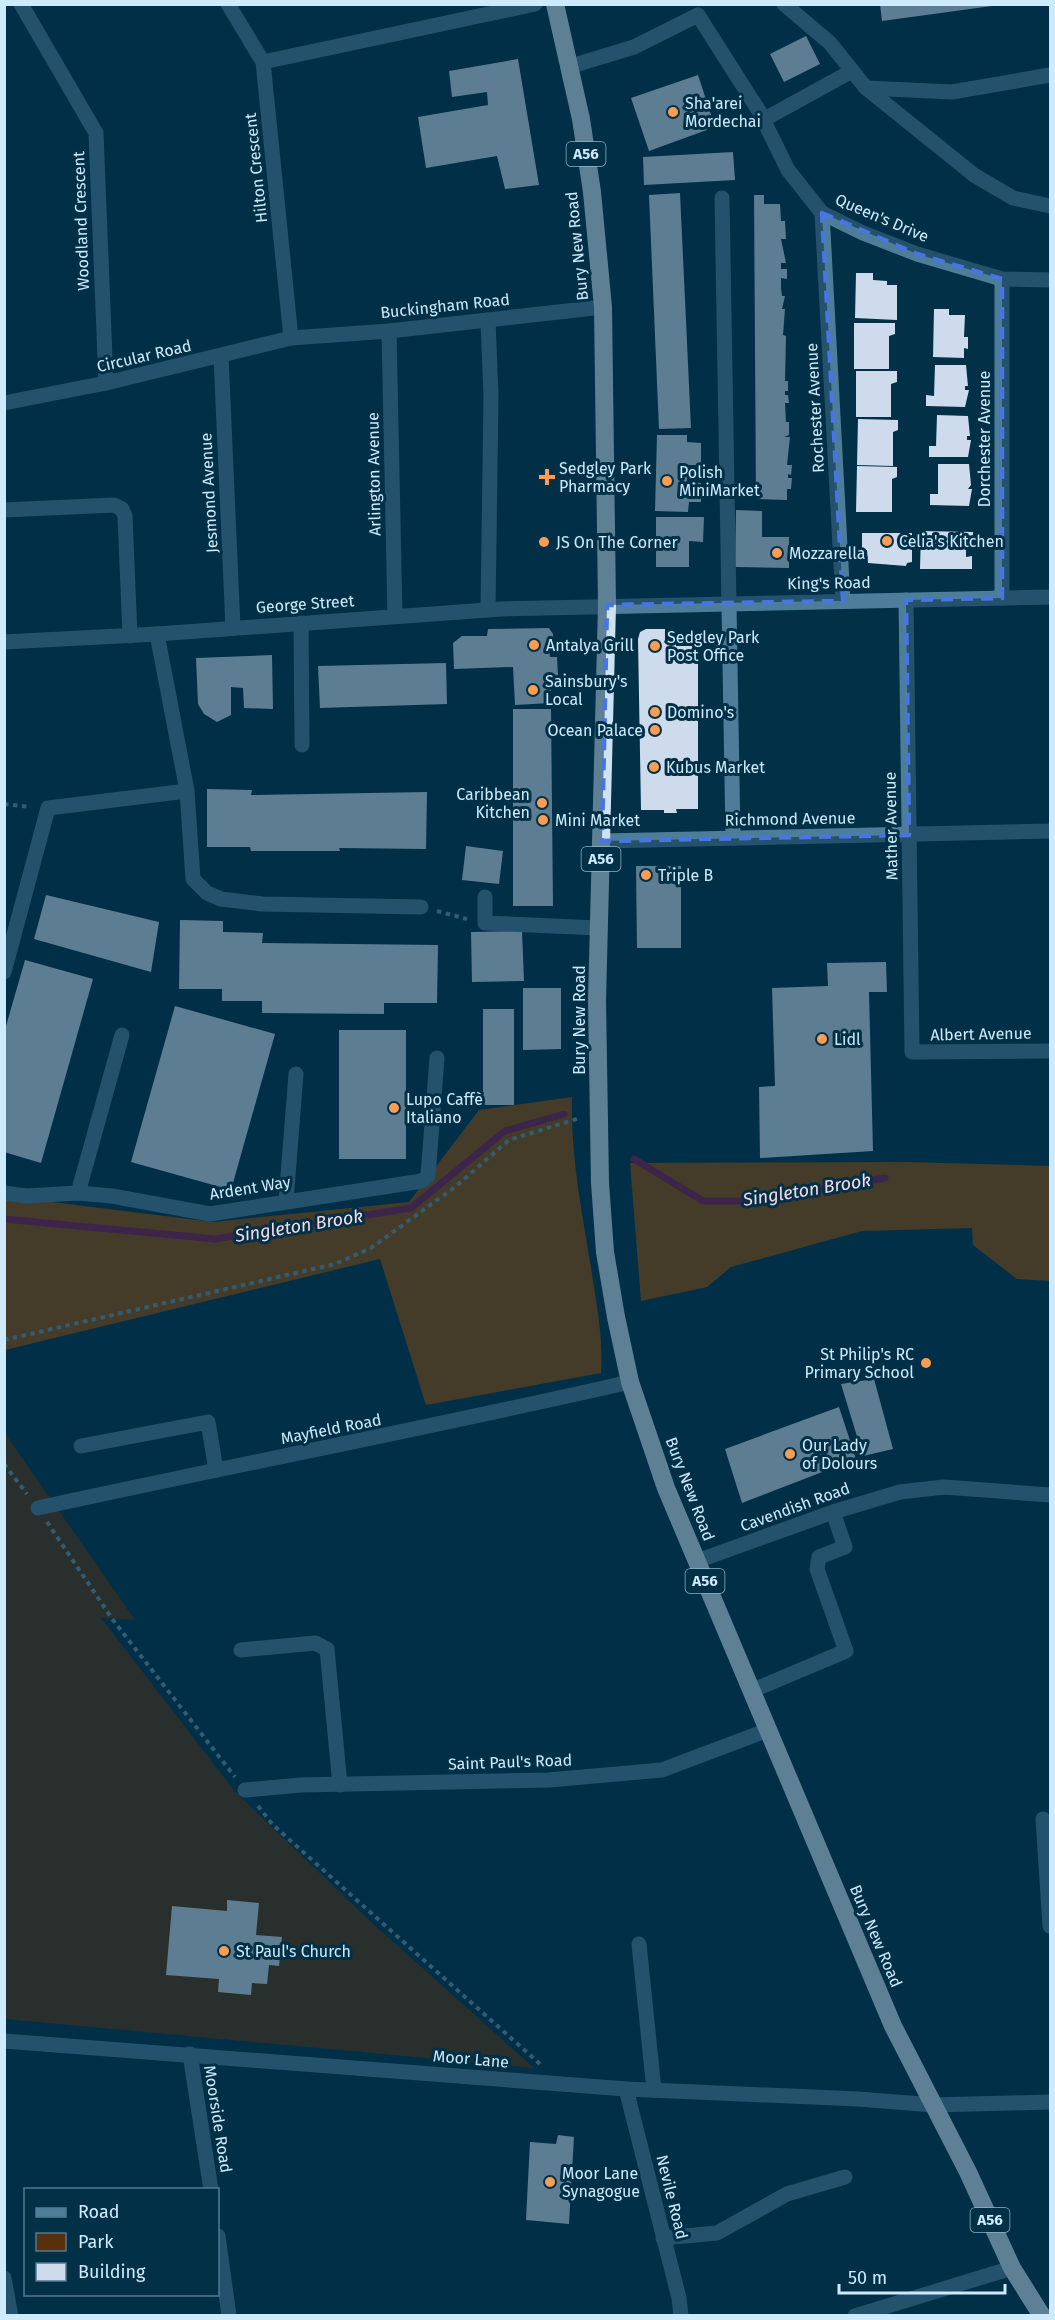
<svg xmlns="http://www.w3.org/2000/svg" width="1055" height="2320" viewBox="0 0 1055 2320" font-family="'Fira Sans',sans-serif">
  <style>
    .green { fill: #5a300c }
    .forest { fill: #944d03 }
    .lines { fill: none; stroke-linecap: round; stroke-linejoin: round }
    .stream { stroke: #85184e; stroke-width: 7 }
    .building { fill: #cddbed }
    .path { stroke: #6f93a8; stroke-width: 4; stroke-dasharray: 4.5 4.5; stroke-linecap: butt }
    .minor { stroke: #4e7d9a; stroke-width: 15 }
    .highway { stroke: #cde3f1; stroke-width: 18 }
    .marked { fill: none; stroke: #4975e1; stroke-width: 4.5; stroke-dasharray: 12 8; stroke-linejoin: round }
    .poi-dot { fill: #fc9d53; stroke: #013047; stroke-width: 2 }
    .labels { text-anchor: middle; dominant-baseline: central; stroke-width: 6; stroke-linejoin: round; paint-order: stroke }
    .shield { fill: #013047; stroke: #90b2c6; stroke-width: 1.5 }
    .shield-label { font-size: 15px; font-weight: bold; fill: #ceeafd }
    .poi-label { font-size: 16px; fill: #ceeafd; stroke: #013047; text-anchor: start }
    .street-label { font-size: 16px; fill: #ceeafd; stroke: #013047 }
    .water-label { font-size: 18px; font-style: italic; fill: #f9dbe5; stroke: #013047 }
  </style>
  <rect width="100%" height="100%" fill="#013047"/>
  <path class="green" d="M4,1432L135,1620L101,1618L236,1793L371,1922L534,2068L5,2019Z"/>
  <g class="forest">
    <path d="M572,1097C570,1159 584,1221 593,1281C598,1312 603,1341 601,1373L426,1405L380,1259L5,1350L4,1196L213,1222L409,1202L479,1110Z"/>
    <path d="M905,1162L1050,1166V1281L1017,1279L973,1245L972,1228L862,1231L731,1267L707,1287L641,1301L630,1163Z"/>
  </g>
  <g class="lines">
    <g class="stream">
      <path d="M634,1159L703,1201H750L885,1178"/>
      <path d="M4,1219L215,1239L411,1208L505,1131L564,1114"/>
    </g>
  </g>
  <g class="building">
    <path d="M880,4H992V6L882,21Z"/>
    <path d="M806,36L820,64L784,82L770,54Z"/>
    <path d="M518,59L539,185L505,189L497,156L426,168L418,117L488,105L487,92L452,97L449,71Z"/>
    <path d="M698,75L715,127L649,151L631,98Z"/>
    <path d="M733,152L735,180L644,185L643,157Z"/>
    <path d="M680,193L691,428L659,429L649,195Z"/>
    <path d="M754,195H764V204H780L781,221H785L786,239H781L786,263H781V269H787V279L781,278V288L782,296H785L782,309H785L783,335L786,336L785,381H788V391H785V395H788L789,403H785L786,422H789V435L784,437H790L787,465H792L791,475L788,474V478H792L791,489H787V500L756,499Z"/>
    <path d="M856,273H873V280L887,281V285H897V320L855,318Z"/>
    <path d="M934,309H949V315H965L964,337H968V349L964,348V358L933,357Z"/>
    <path d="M854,323H895V334L889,336V369H854Z"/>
    <path d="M935,365H966L968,386H965V390H969L965,407L926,406V395L934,396Z"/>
    <path d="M856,371H897V382L891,384V417H856Z"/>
    <path d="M937,415L968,416L970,436H967V440H971L968,457H929V446H936Z"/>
    <path d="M858,419L898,420V430L893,432V466L857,465Z"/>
    <path d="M657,435H687V442L701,443V465H687V482L701,483V502H689L688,512L655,511Z"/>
    <path d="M938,464H969L971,485L968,489H972L969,506L930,505V494H938Z"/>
    <path d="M857,466L897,467V477L892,479V512H856Z"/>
    <path d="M736,510L762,511V537H789V568L735,567Z"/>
    <path d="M656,517H704L703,542L689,541V567H656Z"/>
    <path d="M921,531L973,532V545H966V557L972,556V569H920Z"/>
    <path d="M862,533H912V562L907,563L906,566L868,563L867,550H862Z"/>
    <path d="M549,628L553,634L554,644L549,648L550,657H557L558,676H551V703L515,705L513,667L454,669L453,643L462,636H487L488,629Z"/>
    <path d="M646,629H665V640H676V646H698V809H676L677,813H664V810H641L638,639L640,632Z"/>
    <path d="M272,655L273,709L244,708L243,688L231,687V715L217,722L204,714L198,704L196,658Z"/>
    <path d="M446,663L447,704L320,708L318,666Z"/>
    <path d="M513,709H551L553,906H513Z"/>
    <path d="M207,789L252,790L251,795L427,792L426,849L339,848L340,851H251L250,847H207Z"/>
    <path d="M466,846L503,851L499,884L462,880Z"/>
    <path d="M636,866H681V948H637Z"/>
    <path d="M46,895L159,922L151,972L34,939Z"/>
    <path d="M180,920L223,921V932L263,933L262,943L438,945L437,1003H384V1014L262,1013V1001H222V989H179Z"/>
    <path d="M522,931L524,981L472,982L471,932Z"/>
    <path d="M25,960L93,979L41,1163L4,1152V1033Z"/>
    <path d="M886,962L887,992H869L873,1151L760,1158L759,1087L775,1086L772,988L828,986L827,963Z"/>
    <path d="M523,988H561V1049L523,1050Z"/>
    <path d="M175,1006L275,1034L231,1190L131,1162Z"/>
    <rect x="483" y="1009" width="31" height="96"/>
    <rect x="339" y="1030" width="67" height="129"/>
    <path d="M874,1379L893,1449L863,1456L841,1384Z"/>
    <path d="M839,1407L856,1459L742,1503L725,1449Z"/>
    <path d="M227,1900L259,1903L256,1935L282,1937L279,1966L269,1965L267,1984L252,1983L251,1995L218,1992L219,1979L166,1975L172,1906L227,1911Z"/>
    <path d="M558,2135L574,2137L569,2224L526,2220L530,2142L556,2144Z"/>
  </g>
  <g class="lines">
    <g class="path">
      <path d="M4,804L31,807"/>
      <path d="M437,911L467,919"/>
      <path d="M4,1340L335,1264L371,1248L455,1187L509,1140L580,1118"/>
      <path d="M4,1464L27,1494"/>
      <path d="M47,1522L113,1620L235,1777"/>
      <path d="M258,1806L273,1825L540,2064"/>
    </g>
    <g class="minor">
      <path d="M21,4L96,133L106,383"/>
      <path d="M228,4L263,62L291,338"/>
      <path d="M784,4L830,43L866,88L974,175L1013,198L1050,206"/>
      <path d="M698,15L759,111L788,170L822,213L863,233L917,254L1002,279L1050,280"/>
      <path d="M263,62L535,4"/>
      <path d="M568,67L634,47L698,15"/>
      <path d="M866,88L952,92L1050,75"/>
      <path d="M763,120L852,71"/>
      <path d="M722,198L733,838"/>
      <path d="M822,213L843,601"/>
      <path d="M1002,279V598"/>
      <path d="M488,320L491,396L488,610"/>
      <path d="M389,331L395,616"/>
      <path d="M221,356L233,628"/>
      <path d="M4,403L106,383L291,338L389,331L603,307"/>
      <path d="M4,510L114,505L122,509L125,516L130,636"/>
      <path d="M906,600L912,1052L1050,1051"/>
      <path d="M301,623L302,745"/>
      <path d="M157,634L187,791L193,879L207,893L221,899L262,904L421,907"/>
      <path d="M4,642L157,634L501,609L1050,597"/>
      <path d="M602,841L1050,831"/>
      <path d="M485,897V923L599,928"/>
      <path d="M4,972L48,808L187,791"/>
      <path d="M4,1193L26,1196L78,1193L112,1196L210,1214L422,1181L428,1176L437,1058"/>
      <path d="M78,1193L122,1035"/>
      <path d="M286,1201L296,1074"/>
      <path d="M81,1446L208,1422L216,1470"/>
      <path d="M38,1508C235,1465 433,1427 630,1382"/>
      <path d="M697,1561L833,1512L900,1492L944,1487L1050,1495"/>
      <path d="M241,1650L315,1643L327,1649L340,1785"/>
      <path d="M751,1691L846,1651L817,1569L819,1557L845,1547L833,1512"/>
      <path d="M245,1790L301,1785L549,1780L662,1770L768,1730"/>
      <path d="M1043,1819L1050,1926"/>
      <path d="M639,1944L654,2090"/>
      <path d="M4,2041L626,2089L858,2099L934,2105L1050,2102"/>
      <path d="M190,2054L211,2190"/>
      <path d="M626,2089L679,2298L681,2316"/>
      <path d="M218,2236L229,2316"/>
      <path d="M663,2238L717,2233L787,2194L845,2177"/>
      <path d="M4,2278L11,2316"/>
      <path d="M855,2316L1012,2268"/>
    </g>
    <path class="highway" d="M555,4L581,119L592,192L603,307L607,605L597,1001L600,1183L605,1252L616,1317L630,1382L666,1488L893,2026L968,2172L1012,2268L1042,2316"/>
  </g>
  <path d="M0 0H1055V2320H0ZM822,213L917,254L1002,279V598L906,600L909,835L602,841L607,605L843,601Z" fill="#013047" fill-opacity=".55" fill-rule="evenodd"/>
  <path class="marked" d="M822,213L917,254L1002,279V598L906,600L909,835L602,841L607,605L843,601Z"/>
  <g class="poi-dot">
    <circle cx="673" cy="112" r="6"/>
    <path d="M544 468h6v6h6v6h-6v6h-6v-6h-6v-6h6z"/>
    <circle cx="667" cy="481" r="6"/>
    <circle cx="887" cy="541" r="6"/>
    <circle cx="544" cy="542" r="6"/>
    <circle cx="777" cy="553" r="6"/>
    <circle cx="534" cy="645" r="6"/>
    <circle cx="655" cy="646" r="6"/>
    <circle cx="533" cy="690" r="6"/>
    <circle cx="655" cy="712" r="6"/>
    <circle cx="655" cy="730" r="6"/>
    <circle cx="654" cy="767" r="6"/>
    <circle cx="542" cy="803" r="6"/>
    <circle cx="543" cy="820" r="6"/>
    <circle cx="646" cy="875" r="6"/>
    <circle cx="822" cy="1039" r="6"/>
    <circle cx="394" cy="1108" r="6"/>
    <circle cx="926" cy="1363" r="6"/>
    <circle cx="790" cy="1454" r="6"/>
    <circle cx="224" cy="1951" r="6"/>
    <circle cx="550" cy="2182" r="6"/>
  </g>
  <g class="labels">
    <g class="shield">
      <rect x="566.5" y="142" width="39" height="24" rx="4.5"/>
      <rect x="581.5" y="847" width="39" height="24" rx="4.5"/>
      <rect x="685.5" y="1569" width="39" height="24" rx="4.5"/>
      <rect x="970.5" y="2208" width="39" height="24" rx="4.5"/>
    </g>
    <g class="shield-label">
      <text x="586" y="154">A56</text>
      <text x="601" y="859">A56</text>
      <text x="705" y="1581">A56</text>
      <text x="990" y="2220">A56</text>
    </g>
    <g class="poi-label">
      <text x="685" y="103">Sha'arei<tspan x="685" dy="18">Mordechai</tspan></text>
      <text x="559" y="468">Sedgley Park<tspan x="559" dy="18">Pharmacy</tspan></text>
      <text x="679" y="472">Polish<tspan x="679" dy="18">MiniMarket</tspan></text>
      <text x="899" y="541">Celia's Kitchen</text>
      <text x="556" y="542">JS On The Corner</text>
      <text x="789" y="553">Mozzarella</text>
      <text x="667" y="637">Sedgley Park<tspan x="667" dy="18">Post Office</tspan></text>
      <text x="546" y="645">Antalya Grill</text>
      <text x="545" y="681">Sainsbury's<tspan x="545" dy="18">Local</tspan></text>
      <text x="667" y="712">Domino's</text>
      <text x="643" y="730" text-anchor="end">Ocean Palace</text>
      <text x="666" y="767">Kubus Market</text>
      <text x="530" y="794" text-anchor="end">Caribbean<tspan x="530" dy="18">Kitchen</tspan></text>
      <text x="555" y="820">Mini Market</text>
      <text x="658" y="875">Triple B</text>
      <text x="834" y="1039">Lidl</text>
      <text x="406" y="1099">Lupo Caffè<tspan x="406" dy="18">Italiano</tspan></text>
      <text x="914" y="1354" text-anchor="end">St Philip's RC<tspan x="914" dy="18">Primary School</tspan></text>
      <text x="802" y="1445">Our Lady<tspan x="802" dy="18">of Dolours</tspan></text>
      <text x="236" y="1951">St Paul's Church</text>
      <text x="562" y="2173">Moor Lane<tspan x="562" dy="18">Synagogue</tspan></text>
    </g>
    <g class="street-label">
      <text transform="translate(256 168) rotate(-96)">Hilton Crescent</text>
      <text transform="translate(882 218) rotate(23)">Queen's Drive</text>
      <text transform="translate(81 221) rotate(-92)">Woodland Crescent</text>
      <text transform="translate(577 246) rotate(-96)">Bury New Road</text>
      <text transform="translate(445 306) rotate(-6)">Buckingham Road</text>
      <text transform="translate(144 356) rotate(-13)">Circular Road</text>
      <text transform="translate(815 408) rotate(-93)">Rochester Avenue</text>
      <text transform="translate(984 439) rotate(-90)">Dorchester Avenue</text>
      <text transform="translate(374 474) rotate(-91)">Arlington Avenue</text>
      <text transform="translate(209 493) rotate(-93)">Jesmond Avenue</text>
      <text transform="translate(829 583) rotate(-1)">King's Road</text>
      <text transform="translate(305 604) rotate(-4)">George Street</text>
      <text transform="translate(790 819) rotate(-1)">Richmond Avenue</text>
      <text transform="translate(891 826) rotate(-91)">Mather Avenue</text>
      <text transform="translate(579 1020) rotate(-90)">Bury New Road</text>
      <text transform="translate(981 1034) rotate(-1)">Albert Avenue</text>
      <text transform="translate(250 1188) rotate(-9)">Ardent Way</text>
      <text transform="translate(331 1429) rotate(-11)">Mayfield Road</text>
      <text transform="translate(690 1489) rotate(69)">Bury New Road</text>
      <text transform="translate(795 1507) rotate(-20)">Cavendish Road</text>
      <text transform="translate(510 1762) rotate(-2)">Saint Paul's Road</text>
      <text transform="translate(876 1936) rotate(67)">Bury New Road</text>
      <text transform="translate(471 2059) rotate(5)">Moor Lane</text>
      <text transform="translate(218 2119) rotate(81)">Moorside Road</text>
      <text transform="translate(672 2197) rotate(76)">Nevile Road</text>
    </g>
    <g class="water-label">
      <text transform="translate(807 1190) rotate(-9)">Singleton Brook</text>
      <text transform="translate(299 1226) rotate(-9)">Singleton Brook</text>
    </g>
  </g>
  <rect width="1055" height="2320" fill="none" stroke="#ceeafd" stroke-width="12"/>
  <rect x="24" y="2188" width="195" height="108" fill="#013047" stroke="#537a90" stroke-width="1.5"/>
  <rect x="36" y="2208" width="30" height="9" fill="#4e7d9a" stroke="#537a90" stroke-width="1.5"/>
  <text x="78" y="2218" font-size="18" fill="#ceeafd">Road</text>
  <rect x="36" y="2233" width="30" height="18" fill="#5a300c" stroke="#537a90" stroke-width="1.5"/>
  <text x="78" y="2248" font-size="18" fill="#ceeafd">Park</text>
  <rect x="36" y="2263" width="30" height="18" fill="#cddbed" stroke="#537a90" stroke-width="1.5"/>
  <text x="78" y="2278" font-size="18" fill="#ceeafd">Building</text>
  <path d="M839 2284v9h166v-9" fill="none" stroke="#ceeafd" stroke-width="3"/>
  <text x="848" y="2284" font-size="18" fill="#ceeafd" stroke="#013047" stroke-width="4.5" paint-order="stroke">50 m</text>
</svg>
